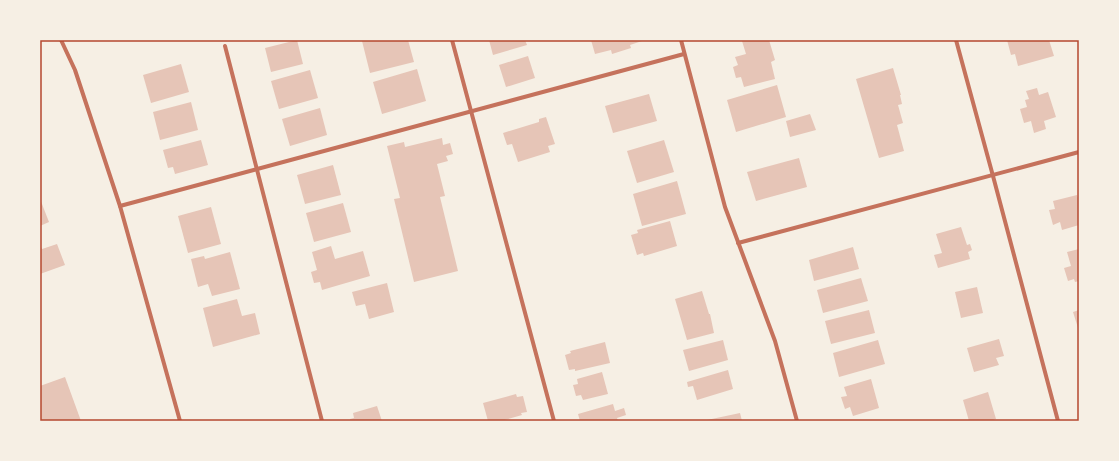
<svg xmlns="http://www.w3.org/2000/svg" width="1119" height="461" viewBox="0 0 1119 461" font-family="'Work Sans',sans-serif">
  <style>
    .building { fill: #e6c5b7 }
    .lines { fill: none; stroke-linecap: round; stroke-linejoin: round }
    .minor { stroke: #c5725c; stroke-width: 4 }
    .neatline { fill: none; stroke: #b5482f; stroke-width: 1.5 }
  </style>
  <rect width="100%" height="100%" fill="#f6efe4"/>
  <g class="building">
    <path d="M297,40L303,64L271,72L265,48Z"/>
    <path d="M408,40L414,62L370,73L362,41Z"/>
    <path d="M489,40H525L527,45L493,55Z"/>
    <path d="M591,40H645L630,45L631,48L612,54L611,50L595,54Z"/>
    <path d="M748,40H769L775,60L771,62L775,79L744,87L741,77L736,78L733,67L738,65L735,57L746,54L742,41Z"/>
    <path d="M1007,40H1049L1054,56L1018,66L1015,54L1011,55Z"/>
    <path d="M528,56L535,78L506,87L499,65Z"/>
    <path d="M181,64L189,92L151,103L143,75Z"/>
    <path d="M893,68L901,95H900L902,104L898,105L903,123L897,125L904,151L879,158L856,79Z"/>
    <path d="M417,69L426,101L382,114L373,82Z"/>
    <path d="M310,70L318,98L279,109L271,81Z"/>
    <path d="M777,85L786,117L736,132L727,100Z"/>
    <path d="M1037,88L1039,95L1048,92L1056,117L1044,121L1046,129L1034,133L1031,121L1024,123L1020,109L1027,107L1025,100L1029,99L1026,91Z"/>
    <path d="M649,94L657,121L613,133L605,106Z"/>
    <path d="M191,102L198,130L160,140L153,112Z"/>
    <path d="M320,108L327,135L290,146L282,119Z"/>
    <path d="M810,114L816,130L790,137L786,121Z"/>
    <path d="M546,117L555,144L548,146L550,152L518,162L512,144L507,145L503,133L539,122V119Z"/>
    <path d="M442,138L443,145L450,143L453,154L446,156L448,161L437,164L445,196L440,197L458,271L414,282L394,199L400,198L387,146L404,142L405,147Z"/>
    <path d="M201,140L208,165L175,174L173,167L168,168L163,150Z"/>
    <path d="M664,140L674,172L637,183L627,151Z"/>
    <path d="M799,158L807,187L756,201L747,172Z"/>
    <path d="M333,165L341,195L305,204L297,175Z"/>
    <path d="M677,181L686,214L642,226L633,194Z"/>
    <path d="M1077,195L1079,201V225L1062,230L1060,222L1053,225L1049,210L1055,209L1053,201Z"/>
    <path d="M40,199L49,222L40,226Z"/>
    <path d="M343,203L351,232L314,242L306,213Z"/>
    <path d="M211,207L221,244L188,253L178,216Z"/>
    <path d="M670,221L677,246L644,256L643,253L637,255L631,235L638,233L637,230Z"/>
    <path d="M961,227L967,245L970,244L972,250L968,252L970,259L938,268L934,255L942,253L936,234Z"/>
    <path d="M57,244L65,265L40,274V245L42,249Z"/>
    <path d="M331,246L335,259L363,251L370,276L322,290L320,282L314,283L311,272L317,270L312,252Z"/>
    <path d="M853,247L859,269L814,281L809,260Z"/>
    <path d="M1079,249V281L1075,282L1074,279L1068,281L1064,268L1071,266L1067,252Z"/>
    <path d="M230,252L240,289L212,296L208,284L198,287L191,259L204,256L205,259Z"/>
    <path d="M861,278L868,301L823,313L817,290Z"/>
    <path d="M387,283L394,312L369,319L365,304L356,306L352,292Z"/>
    <path d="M977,287L983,313L961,318L955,292Z"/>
    <path d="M702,291L709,314H710L714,333L687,340L675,299Z"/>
    <path d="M237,299L242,316L255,313L260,334L213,347L203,308Z"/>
    <path d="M869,310L875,333L831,344L825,321Z"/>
    <path d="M1079,310V331L1073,312Z"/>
    <path d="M999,339L1004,356L996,358L999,365L974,372L967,348Z"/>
    <path d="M723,340L728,360L689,371L683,350Z"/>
    <path d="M878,340L885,364L839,377L833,353Z"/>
    <path d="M605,342L610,363L575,371V369L569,370L565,355L571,353L570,351Z"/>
    <path d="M728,370L733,389L697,400L693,386L688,387L687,382Z"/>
    <path d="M602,372L608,394L583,400L581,395L576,396L573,385L578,384L577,379Z"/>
    <path d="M65,377L81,421H42L40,418V386Z"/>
    <path d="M871,379L879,408L853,416L850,407L845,409L841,397L847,396L844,387Z"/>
    <path d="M988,392L996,419L990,421H969L963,400Z"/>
    <path d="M516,394L517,397L523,396L527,412L521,413L522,415L501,421H488L483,403Z"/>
    <path d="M613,404L615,411L624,408L626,415L617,418L618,421H580L578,414Z"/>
    <path d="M377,406L382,421H350V419L354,418L353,413Z"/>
    <path d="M740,413L742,421H707V420Z"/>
  </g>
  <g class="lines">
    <g class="minor">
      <path d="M61,40L75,70L120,206L180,421"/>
      <path d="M452,40L554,421"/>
      <path d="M681,40L725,207L775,341L797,421"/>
      <path d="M956,40L993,176L1058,421"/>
      <path d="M225,46L322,421"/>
      <path d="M120,206L684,54"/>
      <path d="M738,243L1079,152"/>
    </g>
  </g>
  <rect width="1119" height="461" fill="none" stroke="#f6efe4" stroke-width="82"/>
  <rect x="41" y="41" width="1037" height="379" class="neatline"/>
</svg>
